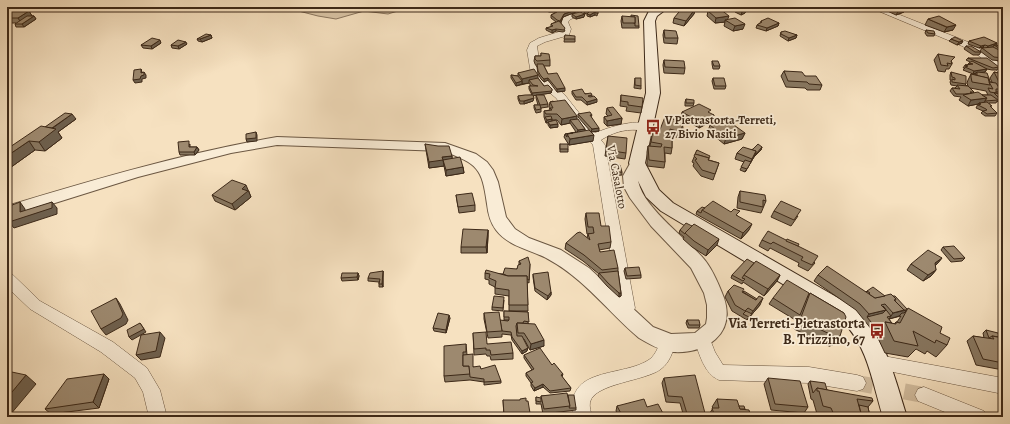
<svg xmlns="http://www.w3.org/2000/svg" width="1010" height="424" viewBox="0 0 1010 424" font-family="Alegreya,serif">
  <style>
    .green { fill: #d7c2a3; stroke: #8a765e }
    .lines { fill: none; stroke-linecap: round; stroke-linejoin: round }
    .minor-tunnel { stroke: #d1bc9e; stroke-width: 16; stroke-dasharray: 16 8; stroke-linecap: butt }
    .minor-casing { stroke: #6b5742; stroke-width: 1 }
    .tertiary-casing { stroke: #6b5742; stroke-width: 2 }
    .secondary-casing { stroke: #3d2918; stroke-width: 2 }
    .minor { fill: #f9ecd6; fill-rule: evenodd }
    .tertiary { fill: #f9ecd6; fill-rule: evenodd }
    .secondary { fill: #f9ecd6; fill-rule: evenodd }
    .wall { fill: #87765f; stroke: #3d2918; fill-rule: evenodd }
    .shaded-wall { fill: #6e604e; stroke: #3d2918 }
    .building { fill: #9d896f; stroke: #3d2918 }
    .labels { text-anchor: middle; dominant-baseline: central; stroke-width: 3.5; stroke-linejoin: round; paint-order: stroke }
    .poi-label { font-size: 12px; font-weight: bold; fill: #3d2918; stroke: #f9ecd6; text-anchor: start }
    .street-label { font-size: 12px; fill: #3d2918; stroke: #f9ecd6 }
    .near-poi-label { font-size: 14px; font-weight: bold; fill: #3d2918; stroke: #f9ecd6; text-anchor: end }
  </style>
  <rect width="100%" height="100%" fill="#f6e1c0"/>
  <filter id="stains"><feTurbulence type="fractalNoise" baseFrequency=".005" numOctaves="4"/><feColorMatrix values="0 0 0 0 .2 0 0 0 0 .09 0 0 0 0 .02 0 0 0 .5 -.17"/></filter>
  <radialGradient id="worn" r=".72"><stop offset=".6" stop-color="#630" stop-opacity="0"/><stop offset="1" stop-color="#630" stop-opacity=".3"/></radialGradient>
  <path class="green" d="M283,7H401V10L388,14L364,11L336,19L318,16Z"/>
  <g class="lines">
    <path class="minor-tunnel" d="M857,383L924,395"/>
    <g class="minor-casing">
      <g id="minor">
        <path d="M580,7H588L585,14L571,19L568,22L571,29L569,35L545,42L537,46L541,74L544,78L564,94L595,133C607,128 642,116 651,127C648,132 643,130 637,130C624,129 612,133 601,140L605,145L635,308L629,319L624,320L619,319L616,314L619,308L593,145L556,98L537,82L531,74L527,50L530,43L539,38L562,31L560,22C565,15 570,13 579,10Z"/>
        <path d="M869,7H880L968,42L980,48L1003,66V74L1000,73L974,52L962,46Z"/>
        <path d="M7,272L12,274L40,301L113,342L147,368L160,390L167,417H149L143,392L135,378L101,352L30,309L7,287Z"/>
        <path d="M702,332L708,334L715,352L723,365L809,367L857,375L863,377L866,383L863,389L857,391L809,383L719,380C704,374 699,353 694,339L696,334Z"/>
        <path d="M668,336L674,338L676,343C672,353 670,362 661,369C646,381 595,383 590,402C589,407 591,412 592,417H574C563,365 624,378 650,359C657,353 658,346 662,338Z"/>
        <path d="M878,355L1003,378V394L878,369L872,367L870,362L872,357Z"/>
        <path d="M924,387L984,411L987,417H957L918,401L915,395L918,389Z"/>
      </g>
    </g>
    <g class="tertiary-casing">
      <g id="tertiary">
        <path d="M9,7H21L11,15L7,16V8Z"/>
        <path d="M277,137L445,143L476,154L487,162L493,170L498,182L506,217L515,229L529,238L561,250L589,268L653,327L671,334L695,333L706,324L707,318V305L704,293L691,268L651,226L630,198L624,187L623,176L632,160L637,158L642,160L644,163C642,167 638,172 638,176C636,202 687,239 703,258C712,268 719,285 724,298C736,334 706,354 673,352C661,351 649,344 639,338C608,312 585,279 548,259C530,249 509,247 496,230C490,222 488,213 487,204C482,168 478,164 443,151L277,145L231,153L138,177L7,218V206C96,179 185,153 277,137Z"/>
      </g>
    </g>
    <g class="secondary-casing">
      <path id="secondary" d="M654,7H669L657,16L655,21L660,93L645,163L659,190L673,203L859,310C886,339 895,379 907,417H883C873,385 868,347 844,323C837,316 828,312 821,307L661,211L646,197L629,163L646,93L644,21L649,11Z"/>
    </g>
    <use href="#minor" class="minor"/>
    <use href="#tertiary" class="tertiary"/>
    <use href="#secondary" class="secondary"/>
  </g>
  <g class="wall">
    <rect x="549" y="7" width="6" height="5"/>
    <path d="M566,7H581V10L563,17L561,23L565,31L563,32L556,31L552,33L546,30V28L551,27V24L556,22L551,18V15L555,13L556,10H557V8L564,10L566,9Z"/>
    <path d="M590,7H598L597,11H598L597,16L595,15L590,17L587,16V14L584,13V11L589,8Z"/>
    <path d="M605,7H611L610,10H604Z"/>
    <path d="M885,7H907L904,12L896,15L883,9Z"/>
    <path d="M695,9L694,14L684,26L673,23L674,18Z"/>
    <path d="M736,10H746L745,13L741,15L735,12Z"/>
    <path d="M7,11H29L32,16H34L36,19L24,27H16L15,24L16,23H7Z"/>
    <path d="M708,11L727,20L743,29L733,31L724,26L725,22L715,23L707,16Z"/>
    <path d="M572,14L584,17L576,19L572,17Z"/>
    <path d="M622,16L639,26V28H622L621,21Z"/>
    <path d="M928,19L953,30L944,32L925,25Z"/>
    <path d="M761,21L779,23L778,26L766,31L756,28L757,25L760,23Z"/>
    <path d="M664,30L678,38L677,44L664,43L663,35Z"/>
    <path d="M926,30L935,34L934,36H927L925,33Z"/>
    <path d="M781,32L797,35L796,38L788,41L780,36Z"/>
    <path d="M211,35L212,38L202,42L198,41L197,39Z"/>
    <path d="M565,35L575,39V42H564Z"/>
    <path d="M951,39L962,43L957,45L949,41Z"/>
    <path d="M969,41L997,43L996,45L1003,46V61L992,60L980,51L982,48H984L983,47L979,48L968,44Z"/>
    <path d="M161,43L152,49L143,48L141,45Z"/>
    <path d="M187,44L179,49L172,48L171,45Z"/>
    <path d="M966,46L981,52L979,55H973L964,49Z"/>
    <path d="M541,53L550,60V66H544L548,74L565,91L557,92L548,80L544,82L541,79L538,74L537,67L535,64L534,61L535,56H541Z"/>
    <path d="M938,54L952,62V64L949,69H946L945,72L938,71L934,60Z"/>
    <path d="M968,58L999,67L997,70H992L987,69L985,72H981L990,81V82H992L990,78L994,72L1003,74V91L999,90L998,92H996L995,93H1003V102H998L997,101L996,103H989L991,107L997,113L995,116H985L981,113L983,111L976,108L978,104L968,106L959,100L961,97L954,96L950,91L952,88H956H955L957,86L951,85L950,82L951,80H950V75L951,72L966,84L965,85L968,86L967,83L968,80L971,74L975,75L976,73L973,74L963,70L965,68H963L965,65H967L970,62L966,60ZM970,88L986,91L988,95H982L973,93L974,92Z"/>
    <path d="M664,60L685,68L684,74L664,73L663,65Z"/>
    <path d="M712,61L720,66L719,69H713L712,64Z"/>
    <path d="M784,71L805,76L822,85L820,90H807L805,88L786,87L781,76Z"/>
    <path d="M518,73L538,78L544,86L552,92L551,93L536,95L548,104V107L541,108V112L536,113L534,108V105H538L536,98V95L533,96V101L524,104H520L518,99V96L532,95L529,89V86H531L529,83L516,86L511,78V75L518,76Z"/>
    <path d="M635,78L641,86V89L634,88Z"/>
    <path d="M713,78L726,86L725,89H714L712,81Z"/>
    <path d="M572,91L592,95V96L597,102L587,105L581,100H576L572,94Z"/>
    <path d="M621,95L642,107L641,113L626,111L627,107L620,106Z"/>
    <path d="M686,99L694,103L693,106H685V102Z"/>
    <path d="M553,101L577,119L585,129V131L593,141L569,145L564,137L565,134L576,132L570,123L561,125L557,120H552V121L558,127L550,128L548,125V122L546,123L544,117V111L550,110L549,107L550,102Z"/>
    <path d="M607,108L622,118L621,124L607,126L604,123V117L608,116L606,114Z"/>
    <path d="M682,112L714,115L712,121L699,128L681,117Z"/>
    <path d="M578,114L592,115L591,117L599,131L591,132L578,117Z"/>
    <path d="M76,119L58,132L62,138L45,151L35,150L7,170V149L45,127Z"/>
    <path d="M682,121L683,128L679,138L672,136V148L671,154L665,153V162L664,168L647,166V152L648,146H650L653,131L659,132Z"/>
    <path d="M710,125L745,133L742,139L724,144L708,131Z"/>
    <path d="M608,136L626,153L625,159L605,156Z"/>
    <path d="M190,144V147H197L199,150L195,155H180L179,152Z"/>
    <path d="M425,144L452,156V158L463,167L464,173L446,176L444,166L429,168Z"/>
    <path d="M560,144L568,149V152H560Z"/>
    <path d="M762,147L761,150L754,157L745,172L740,170L744,162L735,159L737,153Z"/>
    <path d="M697,150L709,160L719,163L713,180L701,176L693,166L694,163L692,162Z"/>
    <path d="M611,166L622,172V175L613,176L611,169Z"/>
    <path d="M249,191V192L251,197L235,210L215,201L212,195Z"/>
    <path d="M740,191L766,201L761,213L737,208L738,197Z"/>
    <path d="M456,195L475,205V211L459,213Z"/>
    <path d="M705,208L738,216L749,230L741,239L696,214L697,211Z"/>
    <path d="M774,211L798,216L791,226L771,217Z"/>
    <path d="M586,213L601,226L611,242L610,248L599,250L600,252L618,268V271L621,293V296L619,297L607,286L598,276L599,274L583,261L565,249L566,243L587,238L588,234H590H587L585,219Z"/>
    <path d="M692,226L717,245L706,256L692,247L683,239L684,237L679,233L680,230Z"/>
    <path d="M488,230V236L487,253H461V247Z"/>
    <path d="M762,240L798,246L815,263L808,271L798,266L799,263L770,248L768,251L759,246Z"/>
    <path d="M943,247L965,258L962,261L951,262L941,250Z"/>
    <path d="M942,258L937,264L935,266L936,270L931,276L923,281L907,270L911,264Z"/>
    <path d="M519,261L530,264L529,283L527,282L528,311H509V296L495,294V287L489,284V280L485,279V273L503,274L517,269L519,265Z"/>
    <path d="M754,263L780,275L777,281L764,296L743,282L742,284L731,278L732,275Z"/>
    <path d="M625,268L641,275V278L626,279L624,271Z"/>
    <path d="M383,271V287H379V282L368,281V278Z"/>
    <path d="M358,273L359,276L358,280L342,281L341,278Z"/>
    <path d="M533,274L551,292V295L547,300L535,291L533,277Z"/>
    <path d="M818,275L866,292L867,291L885,296L907,309L940,333L947,345L936,357L927,351L925,354L916,349L908,357L885,353L876,334L880,328L872,330L856,310L814,281ZM901,316L897,322H896L894,324H892L889,319Z"/>
    <path d="M728,291L742,292L760,305L747,320L732,311L725,297Z"/>
    <path d="M810,293L844,313L833,345L829,346L794,329L798,319L797,321L769,304L773,298L808,297Z"/>
    <path d="M504,300L503,311L492,310V307Z"/>
    <path d="M504,311L528,312V323L544,346L530,350L524,339H523L527,351L522,354L512,340L511,335L502,334V337L488,338L484,319V313L500,321H508L509,320H504Z"/>
    <path d="M450,318L446,333L434,331L433,328Z"/>
    <path d="M687,320L700,325L699,328H688L686,323Z"/>
    <path d="M986,330L1000,337L1003,338V370L976,365L967,341L973,336L984,338L983,333Z"/>
    <path d="M473,333L487,344L513,353V359L491,360L490,356H487L486,354L474,355Z"/>
    <path d="M466,344L467,355L473,367L481,369L501,381V383L484,385V382L470,380L445,382L444,376Z"/>
    <path d="M524,355L552,365L563,374L562,377L571,388L570,391L550,393L543,387L534,391L531,386V383L526,376V373L532,370L524,358Z"/>
    <path d="M104,374L109,379L99,408L51,414L45,409Z"/>
    <path d="M664,378L706,417H684L680,403L666,402L662,383Z"/>
    <path d="M768,378L808,407L804,413L771,410L764,384Z"/>
    <path d="M810,381L827,390L873,401L868,407L870,417H825L824,416L817,414L813,400L811,399L808,384Z"/>
    <path d="M568,395L576,408V410L543,414L541,404H536V397L541,399V396Z"/>
    <path d="M717,399L739,406L745,409L751,417H708V416L713,408L712,407Z"/>
    <path d="M503,400L530,413V416L517,417H504Z"/>
    <path d="M617,406L647,407L665,417H619L616,411Z"/>
  </g>
  <g class="shaded-wall">
    <path d="M855,7H863L855,9Z"/>
    <path d="M907,7L904,12L896,15L899,10Z"/>
    <path d="M582,8L581,10L563,17L560,24V21L564,14Z"/>
    <path d="M695,9L694,14L684,26L686,21Z"/>
    <path d="M746,10L745,13L741,15L742,12Z"/>
    <path d="M29,11L32,16L21,23L18,18Z"/>
    <path d="M595,12V15L590,17V15Z"/>
    <path d="M585,14L584,17L576,19V17Z"/>
    <path d="M34,16L36,19L24,27L22,24Z"/>
    <path d="M729,16L727,21L725,20V22L715,23L716,18Z"/>
    <path d="M779,23L778,26L766,31L767,28Z"/>
    <path d="M745,24L743,29L733,31L735,26Z"/>
    <path d="M956,25L953,30L944,32L947,27Z"/>
    <path d="M556,29V31L552,33V30Z"/>
    <path d="M211,35L212,38L202,42L200,39Z"/>
    <path d="M797,35L796,38L788,41L789,38Z"/>
    <path d="M160,40L161,43L152,49L151,46Z"/>
    <path d="M963,41L962,43L957,45L959,42Z"/>
    <path d="M186,42L187,44L179,49L178,46Z"/>
    <path d="M997,43L995,46L994,45L993,47L986,49L988,46Z"/>
    <path d="M985,45L983,47L979,48L981,46Z"/>
    <path d="M141,69L143,75L144,72L146,75V78L142,79V82L135,83L133,80L141,73Z"/>
    <path d="M987,69L985,72L977,73V72L976,73L973,74L974,71Z"/>
    <path d="M538,75V81L529,80V83L522,84V79Z"/>
    <path d="M548,78V80L544,82V79Z"/>
    <path d="M522,81V84L516,86V83Z"/>
    <path d="M565,88V91L557,92V89Z"/>
    <path d="M552,89L551,93L532,96V93Z"/>
    <path d="M534,98L533,101L524,104V101Z"/>
    <path d="M987,98L983,104L979,103L978,104L968,106L971,100Z"/>
    <path d="M597,99V102L587,105V102Z"/>
    <path d="M72,114L76,119L58,132L62,138L45,151L39,142L50,130Z"/>
    <path d="M714,115L712,121L699,128L700,122Z"/>
    <path d="M577,116V122L570,120V123L561,125L562,119Z"/>
    <path d="M622,118L621,124L607,126V121Z"/>
    <path d="M552,119V122L546,123L547,120Z"/>
    <path d="M558,124V127L550,128V125Z"/>
    <path d="M599,128V131L591,132L592,129Z"/>
    <path d="M585,129V132L577,133L578,130Z"/>
    <path d="M256,132L257,135V141L247,142L246,139Z"/>
    <path d="M745,133L742,139L724,144L726,138Z"/>
    <path d="M594,135L593,141L569,145L570,139Z"/>
    <path d="M29,141L35,150L7,170V156Z"/>
    <path d="M197,147L199,150L195,155L194,152Z"/>
    <path d="M762,147L761,150L754,157L756,154Z"/>
    <path d="M756,151L754,157L745,172L747,169Z"/>
    <path d="M452,156V162L443,160L444,166L429,168V162L442,157Z"/>
    <path d="M463,167L464,173L446,176V170Z"/>
    <path d="M246,185L251,197L235,210L232,204L242,189Z"/>
    <path d="M20,202L25,209V216L52,202L57,208V214L14,228L9,222L20,212Z"/>
    <path d="M752,224L749,230L741,239L743,233Z"/>
    <path d="M488,230V236L487,253L486,247Z"/>
    <path d="M719,239L717,245L706,256L708,250Z"/>
    <path d="M942,258L937,264L930,269L935,263Z"/>
    <path d="M936,270L931,276L923,281L928,275Z"/>
    <path d="M383,271V287L382,284Z"/>
    <path d="M358,273L359,276L358,280L357,277Z"/>
    <path d="M780,275L777,281L764,296L768,289Z"/>
    <path d="M551,292V295L547,300L548,296Z"/>
    <path d="M619,293H621V296L619,297Z"/>
    <path d="M116,298L120,304L128,320L126,324L106,335L101,329Z"/>
    <path d="M763,298L760,305L747,320L753,311Z"/>
    <path d="M886,310L881,316L867,317L869,314Z"/>
    <path d="M907,310L904,313H902L899,316L889,319L893,313Z"/>
    <path d="M449,315L450,318L446,333V330Z"/>
    <path d="M140,323L146,332L132,340L129,337Z"/>
    <path d="M882,325L880,328L872,330L875,327Z"/>
    <path d="M160,332L165,338L160,357L141,360L136,355Z"/>
    <path d="M840,336L833,345L829,346L836,337Z"/>
    <path d="M544,340V346L530,350L531,344Z"/>
    <path d="M528,348L527,351L522,354V351Z"/>
    <path d="M104,374L109,379L99,408L93,402Z"/>
    <path d="M26,375L36,384L10,415L7,413V398Z"/>
    <path d="M543,384V387L534,391L535,388Z"/>
  </g>
  <g class="building">
    <rect x="550" y="7" width="5" height="3"/>
    <path d="M562,7L564,10L571,9L566,8V7H581L582,8L564,14L560,21L557,20L551,15L557,12L556,10H560L557,8Z"/>
    <path d="M590,7H598L596,11H598V14L595,12L590,15L587,14L589,12L584,11L586,8H589Z"/>
    <path d="M683,7H688L695,9L686,21L674,18Z"/>
    <path d="M892,7H907L899,10Z"/>
    <path d="M739,8L746,10L742,12L736,10Z"/>
    <path d="M720,9L729,16L716,18L708,11Z"/>
    <path d="M8,10L29,11L18,18H7V11Z"/>
    <path d="M580,12L585,14L576,17L572,14Z"/>
    <path d="M631,15L638,16L639,26H635V17H631Z"/>
    <path d="M27,16H34L22,24H15Z"/>
    <path d="M622,16L635,17V23H623Z"/>
    <path d="M939,16L956,25L947,27L928,19Z"/>
    <path d="M735,18L745,24L735,26L725,20Z"/>
    <path d="M768,18L779,23L767,28L757,25L762,22L761,21Z"/>
    <path d="M559,21L565,28L564,30L556,29L552,30L546,28L553,26L551,24Z"/>
    <path d="M664,30L676,31L678,38H665Z"/>
    <path d="M926,30L934,31L935,34L928,33Z"/>
    <path d="M785,31L797,35L789,38L781,34V32Z"/>
    <path d="M206,34L211,35L200,39H197Z"/>
    <path d="M565,35L575,36V39H564Z"/>
    <path d="M955,37L963,41L959,42L951,39Z"/>
    <path d="M984,37L997,43L988,46L985,45L981,46L969,41Z"/>
    <path d="M152,38L160,40L151,46L141,45Z"/>
    <path d="M178,40L186,42L178,46L171,45Z"/>
    <path d="M994,45L1003,46V58L994,57L982,48L993,47L999,50H1002Z"/>
    <path d="M966,46H971L981,52H975Z"/>
    <path d="M541,53L549,54L550,60L537,61L535,59V56H541Z"/>
    <path d="M938,54L955,57L951,61L952,64L947,63L948,66L941,65Z"/>
    <path d="M968,58H987L999,67L993,68Z"/>
    <path d="M664,60L684,61L685,68L665,67Z"/>
    <path d="M712,61H718L720,66H714Z"/>
    <path d="M972,61L987,69L974,71L965,67L968,66L965,65L973,64L969,63Z"/>
    <path d="M537,64H543L548,74L557,73L565,88L557,89L548,78L544,79L541,76L538,71Z"/>
    <path d="M141,69V73L144,72V75L141,76L140,79L133,80L134,70Z"/>
    <path d="M534,69L538,75L522,79L518,73Z"/>
    <path d="M784,71L802,72L805,76H816L822,85L809,84L807,82L788,81Z"/>
    <path d="M951,72L966,76V84L952,82V79L955,80V78L952,77Z"/>
    <path d="M977,72L987,73L990,81H989L988,78L974,75H977Z"/>
    <path d="M994,72L1003,74V85L1000,84Z"/>
    <path d="M971,74L988,78L990,85L972,82L971,77Z"/>
    <path d="M511,75L518,76L522,81L516,83Z"/>
    <path d="M538,78L544,86L548,85L552,89V91L532,93L529,86H538L533,85L529,80Z"/>
    <path d="M635,78H641V86L635,85Z"/>
    <path d="M713,78H724L726,86H715Z"/>
    <path d="M989,82L996,83L1000,89H996V93L990,92L988,88L993,89Z"/>
    <path d="M957,85L968,86L974,92H970L972,93L965,94H956L952,88L960,89Z"/>
    <path d="M582,89L585,94L591,93L592,95L588,96L590,97L594,96L597,99L587,102L582,97H576L572,91Z"/>
    <path d="M978,92L987,98L971,100L963,95Z"/>
    <path d="M994,93L1003,94V99H1000Z"/>
    <path d="M525,95H533L534,98L524,101H520L518,96Z"/>
    <path d="M536,95H544L548,104L540,105L541,109L536,110L534,105H540Z"/>
    <path d="M621,95L643,98L642,107L628,105V102L621,101Z"/>
    <path d="M982,95H991L998,100L985,101L987,98Z"/>
    <path d="M686,99L694,100V103H686Z"/>
    <path d="M565,100L577,116L562,119L557,114H546L544,111L552,110L550,108H553L550,102Z"/>
    <path d="M987,102L992,106H990L997,113L987,114L983,111L987,110L986,109L978,105L981,104L979,103Z"/>
    <path d="M699,104L711,110L708,112L714,115L700,122L682,112Z"/>
    <path d="M613,107L622,118L607,121L604,117L612,115L607,108Z"/>
    <path d="M590,112L592,115H590L599,128L592,129L578,114Z"/>
    <path d="M65,113L72,114L52,128L45,127Z"/>
    <path d="M551,116L552,119L547,120L545,117Z"/>
    <path d="M665,117L684,122L680,132L670,129V135H672V148L664,147L665,162L649,160L648,146L661,147L662,144L651,142L653,131L659,132Z"/>
    <path d="M674,117L682,119V121L667,118Z"/>
    <path d="M578,119L585,129L578,130L570,120Z"/>
    <path d="M556,120L558,124L550,125L548,122Z"/>
    <path d="M727,120L745,133L726,138L710,125Z"/>
    <path d="M41,126L56,129L39,142L29,141L7,156V149Z"/>
    <path d="M589,130L594,135L570,139L567,134Z"/>
    <path d="M256,132V138L246,139V134Z"/>
    <path d="M573,133L567,134V137L565,134Z"/>
    <path d="M608,136L627,138L626,153L606,150Z"/>
    <path d="M189,141V147H197L194,152H179L178,142Z"/>
    <path d="M425,144L438,146H449L452,156L442,157L443,160L460,157L463,167L446,170L443,160L429,162Z"/>
    <rect x="560" y="144" width="8" height="5"/>
    <path d="M758,144L762,147L756,154V151L752,150Z"/>
    <path d="M743,147L756,151L752,159L737,153Z"/>
    <path d="M697,150L710,156L708,160L709,158L695,154Z"/>
    <path d="M695,154L709,158L708,160L719,163L715,174L702,170L695,160L697,159L694,156Z"/>
    <path d="M745,160L751,162L747,169L741,167Z"/>
    <path d="M620,165L622,172L614,173L611,166Z"/>
    <path d="M232,180L246,185L242,189L248,191L232,204L212,195Z"/>
    <path d="M740,191L765,195L766,201L763,200V207L740,202Z"/>
    <path d="M472,193L475,205L458,207L456,195Z"/>
    <path d="M713,201L731,212L734,209L740,211L736,215L752,224L743,233L702,210Z"/>
    <path d="M781,201L801,210L794,220L774,211Z"/>
    <path d="M20,202V212L52,202V208L9,222V211L7,212V207Z"/>
    <path d="M702,207L705,208L702,210L701,213L697,211Z"/>
    <path d="M586,213H599L601,226H609L611,242L598,244L600,252L614,250L618,268L602,270L584,255L566,243L577,233L580,232L590,240L588,234L594,233L593,227H588Z"/>
    <path d="M686,223L692,226L685,233V234L680,230Z"/>
    <path d="M694,224L719,239L708,250L694,241L685,233Z"/>
    <path d="M463,229L488,230L486,247H461Z"/>
    <path d="M768,231L818,256L812,265L801,260L803,257L773,242L771,244L762,240Z"/>
    <path d="M787,239L799,244L798,246L786,241Z"/>
    <path d="M954,246L965,258L954,259L943,247Z"/>
    <path d="M928,250L942,258L935,263L936,270L928,275L911,264Z"/>
    <path d="M528,257L530,264L529,280L527,279V276H508L503,274L505,268L517,269L518,265L521,264L519,261Z"/>
    <path d="M747,259L754,263L744,275L742,278L745,279L743,281L732,275Z"/>
    <path d="M756,261L780,275L768,289L744,275Z"/>
    <path d="M827,266L875,298L891,294L896,299L894,300L904,310L893,313L885,304L881,305L886,310L869,314L860,304L818,275Z"/>
    <path d="M639,267L641,275L627,276L625,268Z"/>
    <path d="M486,270L508,276H527L528,305H509V290L495,288L496,281L489,278L490,274L485,273Z"/>
    <path d="M383,271L382,284H379L380,279L368,278L370,273Z"/>
    <path d="M618,271L621,293H619L608,283L599,273Z"/>
    <path d="M548,272L551,292L548,296L535,288L533,274Z"/>
    <path d="M342,273H358L357,277L341,278Z"/>
    <path d="M787,280L809,293L800,315L773,298Z"/>
    <path d="M734,285L744,289L742,292L756,300L759,296L763,298L753,311L748,308L745,311L735,305L728,291Z"/>
    <path d="M873,287L885,296L875,298L869,294L870,293L867,291Z"/>
    <path d="M744,291L757,299L756,300L743,292Z"/>
    <path d="M810,293L844,313L846,317L840,336L836,337L800,320Z"/>
    <path d="M494,296L504,297L503,308L492,307Z"/>
    <path d="M893,296H895L907,309V310H904L895,301L896,299Z"/>
    <path d="M116,298L123,314L121,318L101,329L91,311Z"/>
    <path d="M883,306L891,316L887,317L892,323L885,322L882,325L875,327L867,317L883,313L886,310Z"/>
    <path d="M908,308L942,327L940,333L950,338L947,345L936,340L935,343L913,331L918,346L894,341L885,322L896,324V322L900,323Z"/>
    <path d="M504,311L528,312L529,322L524,321L523,323H517L516,326L517,336H522L528,348L522,351L512,337L511,332L502,331L500,320L508,321L509,320V317H504Z"/>
    <path d="M746,311L752,314L749,317L743,314Z"/>
    <path d="M499,312L502,331L487,332L484,313Z"/>
    <path d="M438,313L449,315L446,330L433,328Z"/>
    <path d="M687,320H699L700,325H689Z"/>
    <path d="M140,323L144,329L129,337L127,330Z"/>
    <path d="M517,323L535,324L544,340L531,344L524,333H518Z"/>
    <path d="M986,330L998,333L1000,337L992,336L989,338Z"/>
    <path d="M160,332L156,351L136,355L141,335Z"/>
    <path d="M486,332L487,344L511,342L513,353L491,355L490,350H486V348L474,349L473,333Z"/>
    <path d="M973,336L994,339L992,336L1003,338V363L983,359Z"/>
    <path d="M466,344V352H463V366H469L470,374L444,376V346Z"/>
    <path d="M540,348L552,365L554,363L563,374L561,375L571,388L550,391L543,384L535,388L531,383L533,382L526,373L534,369L524,355Z"/>
    <path d="M473,354V367L480,366L481,369L495,365L501,381L484,382V379L470,377L469,366H463V355Z"/>
    <path d="M7,371L26,375L7,398Z"/>
    <path d="M104,374L93,402L45,409L67,379Z"/>
    <path d="M695,375L706,417H688L682,397L668,396L664,378Z"/>
    <path d="M768,378L800,381L808,407L775,404Z"/>
    <path d="M810,381L825,383L827,390L817,388L813,393Z"/>
    <path d="M817,388L872,398L873,401L857,399L862,417H835L831,408L823,406L819,391H817Z"/>
    <path d="M567,393L570,406L544,409L541,396Z"/>
    <path d="M568,395H574L576,408H569L570,406Z"/>
    <path d="M536,397L541,398V402L536,401Z"/>
    <path d="M526,398V401H528L530,413L504,415L503,400H520V399Z"/>
    <path d="M644,399L647,407L658,404L665,417H623L617,406Z"/>
    <path d="M717,399L737,400L740,409L749,410L751,417H715L712,408H719Z"/>
    <path d="M859,405L868,407L870,417H862Z"/>
    <path d="M739,406H744L745,409H740Z"/>
  </g>
  <defs>
    <g id="bus-bare" transform="scale(1.2)"><path d="M-5-6H5V4H4V6H2V4H-2V6H-4V4H-5ZM-3.5-4V0h7V-4ZM-3.5 1.2v1.5H-2V1.2ZM2 1.2v1.5H3.5V1.2Z" fill="#8f2418" stroke="#f9ecd6" stroke-width="2.5" paint-order="stroke"/></g>
  </defs>
  <g fill-rule="evenodd">
    <use href="#bus-bare" x="653" y="127"/>
    <use href="#bus-bare" x="877" y="331"/>
  </g>
  <g class="labels">
    <g class="poi-label">
      <text x="665" y="120">V Pietrastorta-Terreti,<tspan x="665" dy="14">27 Bivio Nasiti</tspan></text>
    </g>
    <g class="street-label">
      <text transform="translate(617 177) rotate(79)">Via Casalotto</text>
    </g>
    <g class="near-poi-label">
      <text x="865" y="323">Via Terreti-Pietrastorta<tspan x="865" dy="16">B. Trizzino, 67</tspan></text>
    </g>
  </g>
  <rect width="1010" height="424" fill="none" stroke="#f6e1c0" stroke-width="24"/>
  <rect x="8" y="8" width="994" height="408" fill="none" stroke="#3d2918" stroke-width="2"/>
  <rect x="12" y="12" width="986" height="400" fill="none" stroke="#3d2918"/>
  <rect width="100%" height="100%" filter="url(#stains)"/>
  <rect width="100%" height="100%" fill="url(#worn)"/>
</svg>
